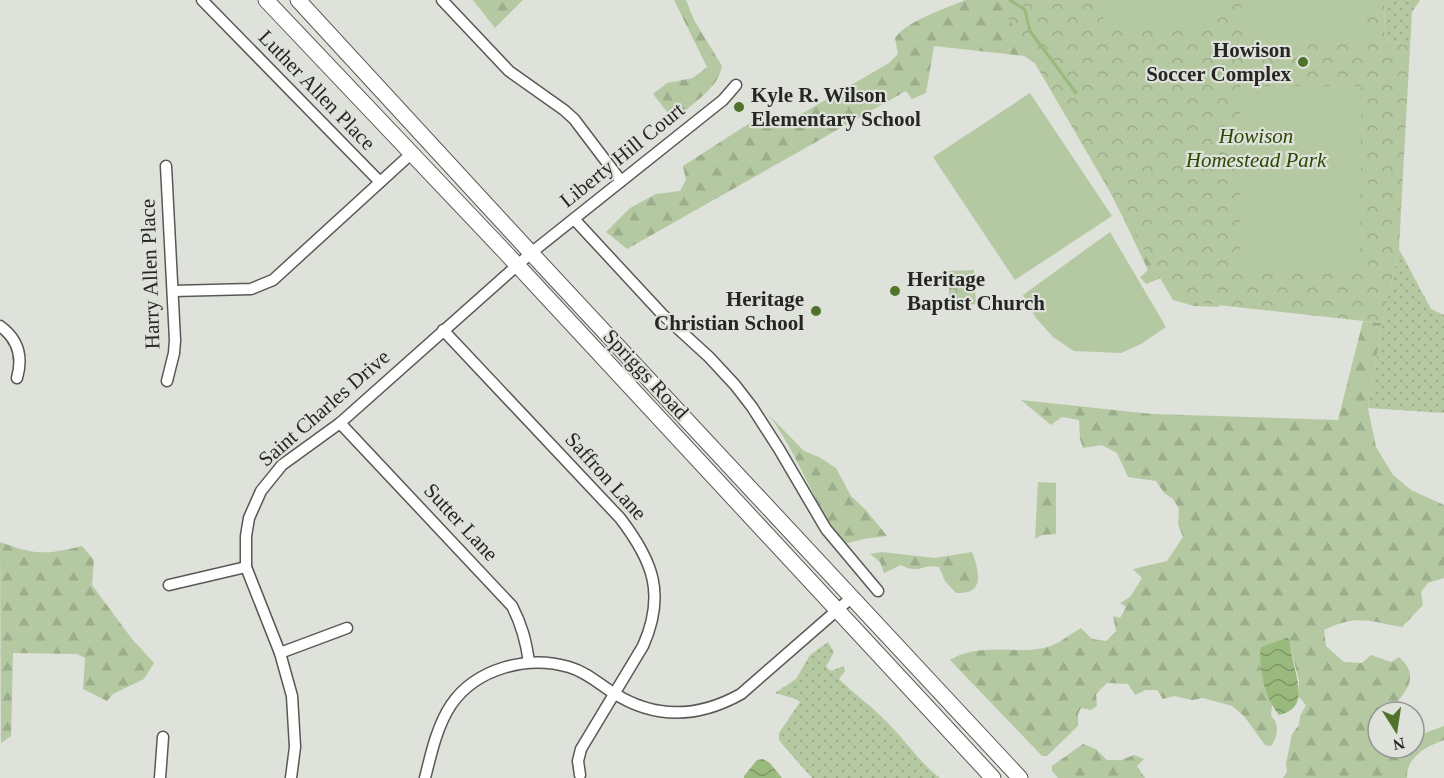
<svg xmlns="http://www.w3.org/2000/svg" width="1444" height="778" viewBox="0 0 1444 778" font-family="Georgia,serif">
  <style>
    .grass { fill: url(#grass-dots) }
    .forest { fill: url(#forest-firs) }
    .park { fill: url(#park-crowns) }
    .pitch { fill: #b4c9a2 }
    .water { fill: url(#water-waves) }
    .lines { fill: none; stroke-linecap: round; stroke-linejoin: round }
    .stream { stroke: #9aba7d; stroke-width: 3 }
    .street-casing { stroke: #575a54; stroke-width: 13 }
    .secondary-casing { stroke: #575a54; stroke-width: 17 }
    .street { stroke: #fff; stroke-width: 10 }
    .secondary { stroke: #fff; stroke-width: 15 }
    .poi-dot { fill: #50722a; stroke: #dee2da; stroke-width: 2 }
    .labels { text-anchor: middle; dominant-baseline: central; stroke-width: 4.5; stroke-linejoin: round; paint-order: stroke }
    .poi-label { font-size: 21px; font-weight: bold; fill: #262724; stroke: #dee2da; text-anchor: end }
    .street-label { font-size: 21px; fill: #262724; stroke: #dee2da }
    .park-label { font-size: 21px; font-style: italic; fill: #2c4804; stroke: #dee2da }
  </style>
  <defs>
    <pattern id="grass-dots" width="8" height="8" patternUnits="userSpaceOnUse" patternTransform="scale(1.5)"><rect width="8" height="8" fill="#b4c9a2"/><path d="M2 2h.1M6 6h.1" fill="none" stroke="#9bad8b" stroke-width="1.8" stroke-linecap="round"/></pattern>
    <pattern id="forest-firs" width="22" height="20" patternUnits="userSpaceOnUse" patternTransform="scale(1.5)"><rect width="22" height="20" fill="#b4c9a2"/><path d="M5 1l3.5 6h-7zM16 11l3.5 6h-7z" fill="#9bad8b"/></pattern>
    <pattern id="park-crowns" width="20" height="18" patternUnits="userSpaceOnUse" patternTransform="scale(1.5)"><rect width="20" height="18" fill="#b4c9a2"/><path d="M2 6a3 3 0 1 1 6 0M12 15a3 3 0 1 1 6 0" fill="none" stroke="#9bad8b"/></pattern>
    <pattern id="water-waves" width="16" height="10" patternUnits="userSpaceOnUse" patternTransform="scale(1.5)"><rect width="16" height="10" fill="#9aba7d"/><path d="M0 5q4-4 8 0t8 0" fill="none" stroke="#7d9766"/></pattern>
  </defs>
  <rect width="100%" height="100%" fill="#dee2da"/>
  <g class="grass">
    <path d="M1385,0H1420L1412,12L1410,46L1384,40Z"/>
    <path d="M1399,249L1431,309L1444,315V413L1368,408L1382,323Z"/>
    <path d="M828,642L834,652L826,667L831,671L844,666L845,671L839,679C855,695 873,707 888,723C906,741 920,763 940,778H812L783,745L779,740V733L800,702L796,699L775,693L796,679L810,655Z"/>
  </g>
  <g class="forest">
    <path d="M473,0H523L495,28Z"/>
    <path d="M674,0H686L694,20L722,66C719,86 697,100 683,113L680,108L667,112L653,94L667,83L693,78L707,67Z"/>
    <path d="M965,0H1019L1202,291L1220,307L1194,306L1173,300L1170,284L1161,278L1146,284L1140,277L1148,270L1091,151L1036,64L1024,56L934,46L926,93L912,99L906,91L627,249L606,232L630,208L656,194L680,191L686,180L683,166L756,119L791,120L889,63L898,54L895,38C908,20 945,9 965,0Z"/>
    <path d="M1363,321L1382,323L1368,408L1376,447L1393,475L1411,490L1444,505V578L1428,583L1421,592L1423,605L1402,627C1369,621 1356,614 1324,630L1326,646L1344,662L1362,663L1371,655L1391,662L1399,657C1405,663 1411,669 1410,678C1410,691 1390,712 1378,712V748H1414V737L1444,726V740C1427,746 1406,757 1407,778H1283L1287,772L1286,763L1292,734L1299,725L1300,716L1306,705L1299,697V681L1288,637L1262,647C1256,667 1265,682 1271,701C1273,706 1271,710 1271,716C1280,724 1278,737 1271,746L1265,745L1244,716L1232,706L1203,698L1192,700L1174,696L1163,699L1157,690H1146L1135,695L1128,684L1107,683L1096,694L1097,706L1091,710L1081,708L1078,714V726L1047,756H1042L950,660C977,643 1013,654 1044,648C1058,645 1069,635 1081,628L1092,639L1106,641L1116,631L1113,616L1120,618L1126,607L1120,603L1130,597L1142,578L1133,569L1167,561L1183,537L1178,524L1179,509L1173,499L1164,493L1156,481L1128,477L1117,453L1102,445L1083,448L1080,439L1079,420L1062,417L1051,425L1021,400L1152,414L1338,420Z"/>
    <path d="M769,415L804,451L819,457L836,468L851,496L866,510L887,536L864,539L844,544C813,504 799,455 769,415Z"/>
    <path d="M1038,482L1056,483V534L1042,535L1035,539Z"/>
    <path d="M0,542C35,555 45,555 82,546L94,560L92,585L132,639L154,663L144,679L113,694L107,701L83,689L85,658L77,654L13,653L11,736L1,743Z"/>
    <path d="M882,552L934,558L972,552C979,571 986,595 956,593L945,581L939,567C921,563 920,575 901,565L884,573L880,562L870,554Z"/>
    <path d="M1083,744L1096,749L1107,760H1121L1134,755L1144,759L1137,766L1145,778H1058L1052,771V766Z"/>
  </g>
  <g class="park">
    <path d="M998,0H1385L1384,40L1410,46L1399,249L1382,323L1173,300Z"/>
    <path d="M974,270L976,304L950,306L948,271Z"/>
  </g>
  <g class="pitch">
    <path d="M1104,0H1217L1216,27L1103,26Z"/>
    <rect x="1242" y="0" width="120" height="37"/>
    <path d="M1240,86H1361L1360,271H1240Z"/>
    <path d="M1030,93L1112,216L1015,280L933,157Z"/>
    <path d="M1110,232L1166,327L1141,344L1121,353L1074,351L1053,337L1036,318L1023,295Z"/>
  </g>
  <g class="water">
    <path d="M1288,637C1291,645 1291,653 1293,660C1297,682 1309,708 1279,715C1266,701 1257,666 1261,647Z"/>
    <path d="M763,759L770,763L782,778H744V776L757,760Z"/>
  </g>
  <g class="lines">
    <path class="stream" d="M1010,0L1025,10L1030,31L1076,93"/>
    <g class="street-casing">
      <g id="street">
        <path d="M202,0L380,182"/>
        <path d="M442,0L509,71L564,110L574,119L621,181"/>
        <path d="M166,166L175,340L174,353L167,381"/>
        <path d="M574,219L662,314L709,357L735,385L752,407L779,449L826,529L878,591"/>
        <path d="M173,291L251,289L273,280L412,153"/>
        <path d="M0,326C18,339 23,357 17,378"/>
        <path d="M443,330L620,518C653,561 666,594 643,646L581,749L578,761L580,775"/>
        <path d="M340,423L512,606C522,625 526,641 529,662"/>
        <path d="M169,585L246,567"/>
        <path d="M280,653L347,628"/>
        <path d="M160,778L163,737"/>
        <path d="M291,778L295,747L292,696L280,653L246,567V536L249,518L261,491L282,465L340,423L531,253L723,100L736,85"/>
        <path d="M425,778C431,754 437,726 451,705C476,668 528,655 569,667C586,672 598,683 612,692C655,720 698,718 741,694L851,598"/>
      </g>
    </g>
    <g class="secondary-casing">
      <g id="secondary">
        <path d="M266,0L505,252L993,778"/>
        <path d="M298,0L531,253L1020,778"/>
      </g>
    </g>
    <use href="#street" class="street"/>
    <use href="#secondary" class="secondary"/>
  </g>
  <g class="poi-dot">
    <circle cx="1303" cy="62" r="6"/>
    <circle cx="739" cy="107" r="6"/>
    <circle cx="895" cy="291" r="6"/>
    <circle cx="816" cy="311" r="6"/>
  </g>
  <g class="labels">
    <g class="poi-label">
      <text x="1291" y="50">Howison<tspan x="1291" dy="24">Soccer Complex</tspan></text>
      <text x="751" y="95" text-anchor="start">Kyle R. Wilson<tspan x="751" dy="24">Elementary School</tspan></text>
      <text x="907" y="279" text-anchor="start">Heritage<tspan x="907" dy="24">Baptist Church</tspan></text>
      <text x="804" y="299">Heritage<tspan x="804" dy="24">Christian School</tspan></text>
    </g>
    <g class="street-label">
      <text transform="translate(317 90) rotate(46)">Luther Allen Place</text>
      <text transform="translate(622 155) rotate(-39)">Liberty Hill Court</text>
      <text transform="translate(150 274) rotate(-92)">Harry Allen Place</text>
      <text transform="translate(646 374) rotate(47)">Spriggs Road</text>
      <text transform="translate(324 408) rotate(-41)">Saint Charles Drive</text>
      <text transform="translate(606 476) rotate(48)">Saffron Lane</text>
      <text transform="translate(461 522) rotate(47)">Sutter Lane</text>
    </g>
    <g class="park-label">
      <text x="1256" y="136">Howison<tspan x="1256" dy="24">Homestead Park</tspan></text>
    </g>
  </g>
  <g transform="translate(1396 730) rotate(168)"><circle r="28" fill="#dee2da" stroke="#949791" stroke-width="1.5"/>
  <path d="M0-4.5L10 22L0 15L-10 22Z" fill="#50722a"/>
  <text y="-9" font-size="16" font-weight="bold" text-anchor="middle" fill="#262724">N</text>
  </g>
</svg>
